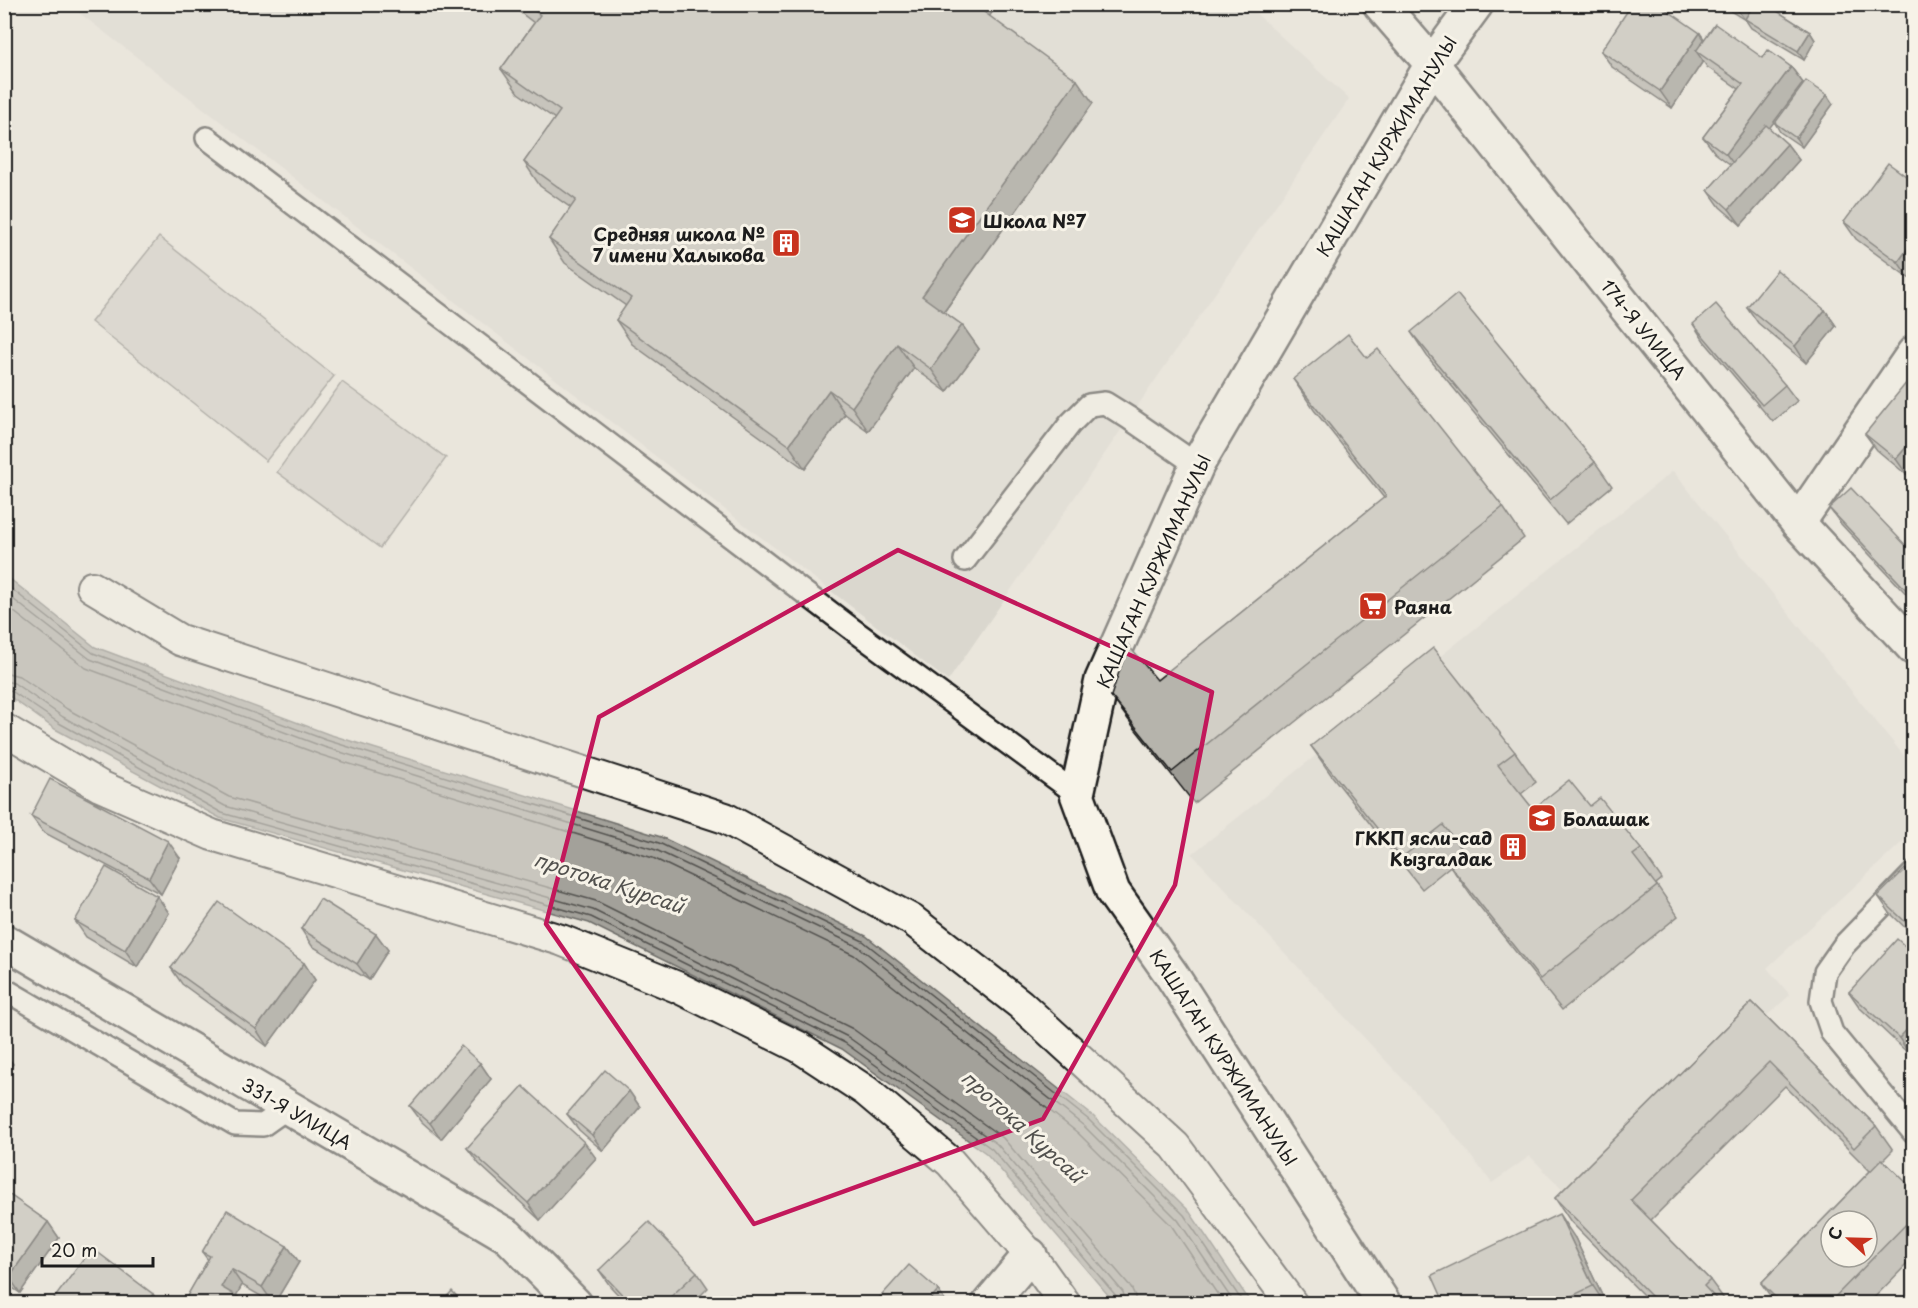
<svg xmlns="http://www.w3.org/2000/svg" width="1918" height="1308" viewBox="0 0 1918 1308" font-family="'Playpen Sans',sans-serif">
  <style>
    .built { fill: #dad7ce }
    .green { fill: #ccc8c0; stroke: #74726e; stroke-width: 1.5 }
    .water { fill: #a3a19a; stroke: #6d6c68; stroke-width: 1.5 }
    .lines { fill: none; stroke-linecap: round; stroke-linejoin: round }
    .shore { stroke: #52514e; stroke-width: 1.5 }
    .service-casing { stroke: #1c1c1c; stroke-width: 26 }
    .pedestrian-casing { stroke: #1c1c1c; stroke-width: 34 }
    .minor-casing { stroke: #1c1c1c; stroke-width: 38 }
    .service { stroke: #f7f3e8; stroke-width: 21 }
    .pedestrian { stroke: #f7f3e8; stroke-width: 30 }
    .minor { stroke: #f7f3e8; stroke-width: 33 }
    .wall { fill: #9d9b94; stroke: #1c1c1c; stroke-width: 1.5 }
    .shaded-wall { fill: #7f7e78; stroke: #1c1c1c; stroke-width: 1.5 }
    .building { fill: #b6b4ac; stroke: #1c1c1c; stroke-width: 1.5; fill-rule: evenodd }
    .marked { fill: none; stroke: #c2185b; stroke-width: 4.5; stroke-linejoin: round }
    .labels { text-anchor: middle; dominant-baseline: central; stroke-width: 6; stroke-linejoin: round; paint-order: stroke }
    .street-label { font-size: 18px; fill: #1c1c1c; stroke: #f7f3e8 }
    .poi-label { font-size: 18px; font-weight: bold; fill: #1c1c1c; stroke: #f7f3e8; text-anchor: start }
    .water-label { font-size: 20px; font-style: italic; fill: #52514e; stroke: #f7f3e8 }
  </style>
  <rect width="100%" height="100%" fill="#eae6dc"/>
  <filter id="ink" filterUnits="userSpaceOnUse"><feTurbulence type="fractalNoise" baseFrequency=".0167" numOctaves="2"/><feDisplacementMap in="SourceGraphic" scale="12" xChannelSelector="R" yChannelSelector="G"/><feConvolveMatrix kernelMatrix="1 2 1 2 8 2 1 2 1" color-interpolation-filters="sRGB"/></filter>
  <g filter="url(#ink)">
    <g class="built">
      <path d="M69,5H1247L1349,99L948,681Z"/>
      <path d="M1673,471L1913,767V832L1767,968L1790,995L1567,1194L1530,1156L1492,1183L1448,1127L1192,854Z"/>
    </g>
    <g class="green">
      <path d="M159,237L334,376L266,461L91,322Z"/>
      <path d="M342,382L446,458L380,548L277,472Z"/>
    </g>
    <path class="water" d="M5,575L95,647L328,734L661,837L866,936L1093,1116L1189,1211L1251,1303H1115L987,1154L842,1049L589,923L220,818L55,729L5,693Z"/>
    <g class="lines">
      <g class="shore">
        <path d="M4,583L93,653L326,740L659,843L863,941L1089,1120L1184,1215L1244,1304"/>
        <path d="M4,592L90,659L324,747L656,850L859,947L1084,1126L1178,1220L1235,1304"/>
        <path d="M4,604L86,668L321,755L653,858L854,955L1078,1133L1171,1225L1224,1304"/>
        <path d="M4,672L19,676L67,709L229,797L596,901L853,1029L1003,1138L1131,1287L1135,1296V1304"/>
        <path d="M4,681L14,683L63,717L225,806L593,910L848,1037L997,1144L1123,1292L1126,1304"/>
        <path d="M4,689L10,690L59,723L222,813L591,917L845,1043L992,1149L1117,1297L1119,1304"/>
      </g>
      <g class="service-casing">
        <g id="service">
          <path d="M207,138L852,629L1077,794"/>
          <path d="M965,560L1070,424L1089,405L1105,403L1129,418L1197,465"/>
          <path d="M1914,873L1844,945L1825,972L1821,1001L1832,1033L1914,1133"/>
          <path d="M4,989L235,1124L263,1125L287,1108"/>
        </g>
      </g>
      <g class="pedestrian-casing">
        <g id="pedestrian">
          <path d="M92,587L180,640L725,818L912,920L1020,1004L1175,1146L1292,1304"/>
          <path d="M4,729L100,786L212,835L561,940L677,987L799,1047L866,1091L950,1162L1030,1255L1065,1304"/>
        </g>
      </g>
      <g class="minor-casing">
        <g id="minor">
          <path d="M1380,4L1432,64L1798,523L1914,648"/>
          <path d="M1798,523L1914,353"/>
          <path d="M4,941L508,1236L575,1304"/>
          <path d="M989,1304L1030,1255"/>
          <path d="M1384,1304L1171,974L1113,892L1077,794L1102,680L1197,465L1432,64L1476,4"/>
        </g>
      </g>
      <use href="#service" class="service"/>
      <use href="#pedestrian" class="pedestrian"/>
      <use href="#minor" class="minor"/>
    </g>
    <g class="wall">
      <path d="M509,4H998L989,16L1093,103L944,312L962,325L979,349L947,392L914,368L868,431L845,414L805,469L632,344L616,320L626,306L565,263L549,239L571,208L540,186L524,162L555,119L518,93L501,69L534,23Z"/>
      <path d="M1719,4H1766L1810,32L1815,40L1804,60L1751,28L1745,19V20Z"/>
      <path d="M1704,39L1791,67L1803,83L1769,128L1787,144L1799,160L1741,225L1720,207L1708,190L1731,165L1715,153L1703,137L1739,89L1707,67L1703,61L1672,108L1612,67L1601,51Z"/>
      <path d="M1833,104L1802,147L1780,132L1775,123Z"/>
      <path d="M1914,182V272L1909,278L1856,239L1844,222Z"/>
      <path d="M1747,307L1825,310L1836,326L1806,363L1758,323Z"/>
      <path d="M1693,324L1785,385L1797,401L1773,422L1704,341Z"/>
      <path d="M1411,332L1595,462L1612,486L1566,524L1427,356Z"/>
      <path d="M1367,358L1503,507L1524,538L1194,803L1133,726L1111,696L1157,680L1384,498L1314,410L1293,379Z"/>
      <path d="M1914,387V469L1908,476L1877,450L1865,434Z"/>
      <path d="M1829,508L1914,554V602L1841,524Z"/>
      <path d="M1311,746L1515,752L1536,782L1521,794L1533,809L1590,806L1641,849L1662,879L1656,884L1678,916L1562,1010L1472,897L1451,867L1464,855L1422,889L1332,776Z"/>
      <path d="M31,816L180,858L161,894L43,832Z"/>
      <path d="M1914,876V936L1890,913L1878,896Z"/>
      <path d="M157,896L169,913L137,967L86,937L75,921Z"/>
      <path d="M301,929L376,934L388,950L369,980L312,946Z"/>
      <path d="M1914,954V1051L1910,1055L1860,1008L1849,992Z"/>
      <path d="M304,963L315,980L267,1046L182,984L171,968Z"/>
      <path d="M1752,1002L1876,1126L1893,1150L1883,1160L1914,1190V1257L1868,1304H1776L1761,1283L1870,1171L1785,1086L1651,1220L1710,1280L1727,1303L1652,1304L1571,1222L1555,1198Z"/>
      <path d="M480,1063L491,1079L441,1139L422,1122L410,1106Z"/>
      <path d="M629,1091L640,1107L603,1151L579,1130L567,1114Z"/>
      <path d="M467,1148L596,1158L540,1220L479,1164Z"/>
      <path d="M4,1191L48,1222L59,1238L20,1293L4,1282Z"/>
      <path d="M1575,1238L1606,1304H1445Z"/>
      <path d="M287,1246L299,1262L274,1304L242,1285L236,1296L250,1304H189L186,1298L208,1260L202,1252Z"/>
      <path d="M599,1270L697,1272L708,1288L692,1304H627L610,1286Z"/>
    </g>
    <g class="shaded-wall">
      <path d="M970,4H998L984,24Z"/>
      <path d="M1733,4H1755L1745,20Z"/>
      <path d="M1810,32L1815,40L1804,60L1798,51Z"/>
      <path d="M1700,33L1711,49L1696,51L1703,61L1672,108L1660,91Z"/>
      <path d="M1791,67L1803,83L1738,170L1726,154Z"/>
      <path d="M1077,80L1093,103L938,320L922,296Z"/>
      <path d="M1827,95L1833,104L1802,147L1796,138Z"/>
      <path d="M1787,144L1799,160L1741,225L1729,209Z"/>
      <path d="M1914,240V272L1909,278L1898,262Z"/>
      <path d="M1825,310L1836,326L1806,363L1795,346Z"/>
      <path d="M962,325L979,349L947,392L931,369Z"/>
      <path d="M897,344L914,368L868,431L852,407Z"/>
      <path d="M829,390L845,414L805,469L789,445Z"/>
      <path d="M1914,438V469L1908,476L1896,459Z"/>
      <path d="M168,841L180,858L161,894L149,878Z"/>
      <path d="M157,896L169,913L137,967L125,950Z"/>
      <path d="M376,934L388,950L369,980L357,964Z"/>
      <path d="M304,963L315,980L267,1046L256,1029Z"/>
      <path d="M1914,1022V1051L1910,1055L1899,1038Z"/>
      <path d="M4,1052L13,1064L4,1075Z"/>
      <path d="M480,1063L491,1079L441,1139L430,1123Z"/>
      <path d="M629,1091L640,1107L603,1151L592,1135Z"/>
      <path d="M584,1142L596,1158L540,1220L528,1203Z"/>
      <path d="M1559,1214L1575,1238L1606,1304H1605L1593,1286Z"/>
      <path d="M48,1222L59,1238L20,1293L9,1277Z"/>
      <path d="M287,1246L299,1262L274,1304L262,1287Z"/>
      <path d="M231,1269L242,1285L232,1303L221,1287Z"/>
      <path d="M938,1290L947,1304H926Z"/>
      <path d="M153,1294L159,1304H146Z"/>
    </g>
    <g class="building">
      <path d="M525,4H973L1077,80L922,296L962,325L931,369L897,344L852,407L829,390L789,445L616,320L631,298L549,239L576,200L524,162L560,111L501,69L540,15Z"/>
      <path d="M1632,4H1658L1700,33L1660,91L1601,51Z"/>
      <path d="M1754,4H1766L1810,32L1798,51L1745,19Z"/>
      <path d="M1715,24L1763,58L1768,50L1791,67L1726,154L1703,137L1743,84L1696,51Z"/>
      <path d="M1806,81L1827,95L1796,138L1775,123Z"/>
      <path d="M1766,125L1787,144L1729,209L1708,190Z"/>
      <path d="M1888,163L1914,182V240L1898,262L1844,222Z"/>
      <path d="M1777,270L1825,310L1795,346L1747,307Z"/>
      <path d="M1457,294L1595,462L1550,500L1411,332Z"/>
      <path d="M1716,304L1785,385L1762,405L1693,324Z"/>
      <path d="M1348,334L1367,358L1378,349L1503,507L1172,772L1111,696L1128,645L1157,680L1386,496L1293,379Z"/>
      <path d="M1907,382L1914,387V438L1896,459L1865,434Z"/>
      <path d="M1851,488L1914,554V598L1829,508Z"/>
      <path d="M1433,648L1515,752L1498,765L1533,809L1569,780L1590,806L1600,798L1641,849L1633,855L1657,886L1540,979L1451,867L1466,854L1443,825L1401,858L1311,746Z"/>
      <path d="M50,779L168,841L149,878L31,816Z"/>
      <path d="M106,867L157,896L125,950L75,921Z"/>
      <path d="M1905,869L1914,876V930L1878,896Z"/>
      <path d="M320,899L376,934L357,964L301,929Z"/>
      <path d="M219,902L304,963L256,1029L171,968Z"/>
      <path d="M1897,939L1914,954V1022L1899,1038L1849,992Z"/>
      <path d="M1752,1002L1876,1126L1854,1148L1769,1062L1631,1200L1710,1280L1704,1286L1721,1304H1659L1555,1198Z"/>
      <path d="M461,1046L480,1063L430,1123L410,1106Z"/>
      <path d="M605,1070L629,1091L592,1135L567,1114Z"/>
      <path d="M523,1086L584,1142L528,1203L467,1148Z"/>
      <path d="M1914,1092V1104L1908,1098Z"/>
      <path d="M1882,1159L1914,1190V1216L1828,1304H1782L1761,1283ZM1831,1221H1867V1257H1831Z"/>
      <path d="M4,1191L48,1222L9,1277L4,1274Z"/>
      <path d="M227,1210L287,1246L262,1287L231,1269L221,1287L250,1304H194L186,1298L210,1256L202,1252Z"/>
      <path d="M1559,1214L1593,1286L1559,1302L1560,1304H1445L1432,1275Z"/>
      <path d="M649,1222L697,1272L663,1304H631L599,1270Z"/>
      <path d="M92,1248L153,1294L146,1304H50Z"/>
      <path d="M909,1265L938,1290L926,1304H874Z"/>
      <path d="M452,1291L464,1304H440Z"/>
      <path d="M730,1294L740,1304H721Z"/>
    </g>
  </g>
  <path d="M0 0H1918V1308H0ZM898,550L1212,692L1175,885L1043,1119L754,1224L546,924L599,717Z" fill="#eae6dc" fill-opacity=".55" fill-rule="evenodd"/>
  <path class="marked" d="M898,550L1212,692L1175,885L1043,1119L754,1224L546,924L599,717Z"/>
  <defs>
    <g id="school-square" transform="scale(1.5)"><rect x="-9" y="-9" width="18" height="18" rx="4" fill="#c8321e" stroke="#f7f3e8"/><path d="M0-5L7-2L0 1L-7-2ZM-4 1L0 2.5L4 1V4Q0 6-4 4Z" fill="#fff"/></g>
    <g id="building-square" transform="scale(1.5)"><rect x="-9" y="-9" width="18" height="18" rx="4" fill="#c8321e" stroke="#f7f3e8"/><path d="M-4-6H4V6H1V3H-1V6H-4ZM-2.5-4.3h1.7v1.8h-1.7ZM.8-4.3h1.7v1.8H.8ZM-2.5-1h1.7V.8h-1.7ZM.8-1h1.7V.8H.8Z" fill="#fff"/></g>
    <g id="supermarket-square" transform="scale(1.5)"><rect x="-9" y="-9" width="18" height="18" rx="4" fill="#c8321e" stroke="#f7f3e8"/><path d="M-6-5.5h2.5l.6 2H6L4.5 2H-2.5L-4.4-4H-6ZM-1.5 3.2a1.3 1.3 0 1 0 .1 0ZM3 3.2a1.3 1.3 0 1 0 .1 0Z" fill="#fff"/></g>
  </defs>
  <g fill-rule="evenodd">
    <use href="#school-square" x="962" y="220"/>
    <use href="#building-square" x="786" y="243"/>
    <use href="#supermarket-square" x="1373" y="606"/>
    <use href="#school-square" x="1542" y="818"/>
    <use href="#building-square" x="1513" y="847"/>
  </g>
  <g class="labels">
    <g class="street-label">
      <text transform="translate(1386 146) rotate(-59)">КАШАГАН КУРЖИМАНУЛЫ</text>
      <text transform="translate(1644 329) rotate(51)">174-Я УЛИЦА</text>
      <text transform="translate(1153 571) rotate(-66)">КАШАГАН КУРЖИМАНУЛЫ</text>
      <text transform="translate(1224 1057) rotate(57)">КАШАГАН КУРЖИМАНУЛЫ</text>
      <text transform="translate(297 1113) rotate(30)">331-Я УЛИЦА</text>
    </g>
    <g class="poi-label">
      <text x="983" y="220">Школа №7</text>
      <text x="765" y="233" text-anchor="end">Средняя школа №<tspan x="765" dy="21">7 имени Халыкова</tspan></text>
      <text x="1394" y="606">Раяна</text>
      <text x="1563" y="818">Болашак</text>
      <text x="1492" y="837" text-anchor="end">ГККП ясли-сад<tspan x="1492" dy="21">Кызгалдак</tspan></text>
    </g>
    <g class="water-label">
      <text transform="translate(609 882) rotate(18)">протока Курсай</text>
      <text transform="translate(1023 1126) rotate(42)">протока Курсай</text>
    </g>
  </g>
  <rect width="1918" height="1308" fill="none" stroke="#f7f3e8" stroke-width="24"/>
  <rect x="12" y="12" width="1894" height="1284" fill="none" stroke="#1c1c1c" stroke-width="2" filter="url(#ink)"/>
  <g transform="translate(1849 1239) rotate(292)"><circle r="28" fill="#f7f3e8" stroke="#9f9d96" stroke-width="1.5"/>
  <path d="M0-4.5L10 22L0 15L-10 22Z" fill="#c8321e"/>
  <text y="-9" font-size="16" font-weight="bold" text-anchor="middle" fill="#1c1c1c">С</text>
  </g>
  <path d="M42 1257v9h111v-9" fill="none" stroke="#1c1c1c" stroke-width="3"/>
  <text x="51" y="1257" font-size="18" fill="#1c1c1c" stroke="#f7f3e8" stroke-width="4.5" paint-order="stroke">20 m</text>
</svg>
